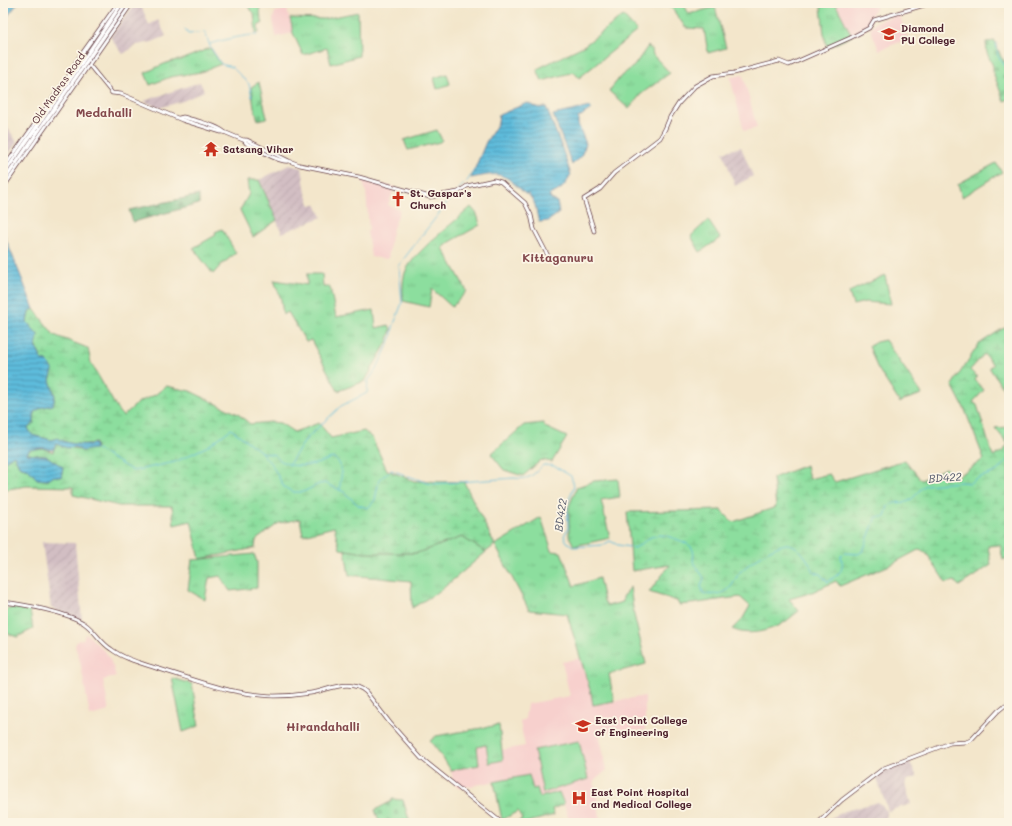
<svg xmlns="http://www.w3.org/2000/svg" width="1012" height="826" viewBox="0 0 1012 826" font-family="Mali,sans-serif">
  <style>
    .built { fill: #f7d0cd }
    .industrial { fill: url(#industrial-furrows) }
    .grass { fill: url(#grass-tufts); stroke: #6b7e64 }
    .forest { fill: url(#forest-firs); stroke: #5e6e58 }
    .wetland { fill: url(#wetland-marsh); stroke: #6b7e64 }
    .cemetery { fill: url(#cemetery-stones); stroke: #6b7e64 }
    .park { fill: #8cde9e; stroke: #6b7e64 }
    .water { fill: url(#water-rules); stroke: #546d83 }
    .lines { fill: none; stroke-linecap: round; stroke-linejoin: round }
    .stream { stroke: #5dbbdb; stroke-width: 1 }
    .major-casing { stroke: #633d43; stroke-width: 4.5 }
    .highway-casing { stroke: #633d43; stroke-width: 5 }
    .major { stroke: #fff; stroke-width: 3 }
    .highway { stroke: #fff; stroke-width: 3.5 }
    .highway-bridge-casing { stroke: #633d43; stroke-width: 5; stroke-linecap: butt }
    .highway-bridge { stroke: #fff; stroke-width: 3.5 }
    .labels { text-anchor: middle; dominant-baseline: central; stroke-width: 3.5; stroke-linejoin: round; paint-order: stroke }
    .poi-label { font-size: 10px; font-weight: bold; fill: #4a1f2b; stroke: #fcf5e5; text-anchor: start }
    .street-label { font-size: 10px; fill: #4a1f2b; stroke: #fcf5e5 }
    .water-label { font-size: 11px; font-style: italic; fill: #515669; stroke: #fcf5e5 }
    .quarter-label { font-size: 12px; font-weight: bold; fill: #83484c; stroke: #fcf5e5 }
  </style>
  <defs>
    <pattern id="industrial-furrows" width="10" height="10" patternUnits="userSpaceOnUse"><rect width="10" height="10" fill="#d2bec3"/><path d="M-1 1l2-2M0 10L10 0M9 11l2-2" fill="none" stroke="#b6a3a8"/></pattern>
    <pattern id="grass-tufts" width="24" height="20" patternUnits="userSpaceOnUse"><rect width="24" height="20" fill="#8cde9e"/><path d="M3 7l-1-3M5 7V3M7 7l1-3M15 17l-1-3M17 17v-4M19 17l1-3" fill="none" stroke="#7abe88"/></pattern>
    <pattern id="forest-firs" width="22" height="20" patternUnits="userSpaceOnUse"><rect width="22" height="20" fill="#71bd85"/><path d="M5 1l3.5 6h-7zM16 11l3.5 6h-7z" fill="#5f996d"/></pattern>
    <pattern id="wetland-marsh" width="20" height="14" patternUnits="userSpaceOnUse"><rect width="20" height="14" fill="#8cde9e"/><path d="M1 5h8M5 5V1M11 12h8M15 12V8" fill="none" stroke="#7abe88"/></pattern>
    <pattern id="cemetery-stones" width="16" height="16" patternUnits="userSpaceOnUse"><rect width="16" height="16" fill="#8cde9e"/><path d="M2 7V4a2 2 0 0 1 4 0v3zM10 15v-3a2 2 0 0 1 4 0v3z" fill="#7abe88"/></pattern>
    <pattern id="water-rules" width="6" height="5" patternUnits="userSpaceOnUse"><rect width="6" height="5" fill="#5dbbdb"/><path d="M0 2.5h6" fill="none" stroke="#4f97b2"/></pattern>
  </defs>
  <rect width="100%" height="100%" fill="#fcf5e5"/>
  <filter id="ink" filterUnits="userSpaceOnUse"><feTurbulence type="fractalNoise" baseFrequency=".025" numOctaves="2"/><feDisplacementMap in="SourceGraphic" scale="8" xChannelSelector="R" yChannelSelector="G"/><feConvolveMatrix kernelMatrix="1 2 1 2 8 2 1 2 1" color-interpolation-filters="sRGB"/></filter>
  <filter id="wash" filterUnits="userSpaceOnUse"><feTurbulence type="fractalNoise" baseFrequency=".012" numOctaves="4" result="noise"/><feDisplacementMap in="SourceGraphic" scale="16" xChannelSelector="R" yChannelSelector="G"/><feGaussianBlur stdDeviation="0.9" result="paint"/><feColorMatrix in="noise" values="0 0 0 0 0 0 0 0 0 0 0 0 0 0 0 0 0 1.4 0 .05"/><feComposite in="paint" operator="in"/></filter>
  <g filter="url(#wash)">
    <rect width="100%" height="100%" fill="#f3e6cb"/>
    <g class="built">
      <path d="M835,3H879L870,17L871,21L862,30L852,36Z"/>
      <path d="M287,9L293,33L276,37L273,19L275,12Z"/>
      <path d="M899,14L908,39L879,50L870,28L876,22Z"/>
      <path d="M743,75L757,128L744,131L730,77Z"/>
      <path d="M362,180L395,187L388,205L400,210L392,231L388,259L371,257L367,231L369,230L366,191Z"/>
      <path d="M87,634L108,655L113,667L116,677L103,680L109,711L90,716L80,661L75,646L77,641L83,639L85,635Z"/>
      <path d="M581,658L591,693L593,705L645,696V730L599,733L607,770L594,781L601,823H570L560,792L540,797L533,789L529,775L460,788L453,782L451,770L479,765L477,747L486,745L489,763L503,760L502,750L525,746L520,722L525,719L527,704L570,696L562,662Z"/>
    </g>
    <g class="industrial">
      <path d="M136,3H140L149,25L158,20L166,36L152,42L137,45L123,54L110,37Z"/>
      <path d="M200,82L204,91L183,101L159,108L144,101Z"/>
      <path d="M3,121L17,142L3,162Z"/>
      <path d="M741,147L753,176L735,186L723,152Z"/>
      <path d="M289,165L302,168L306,193L311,206L316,204L322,217L282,233L259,180Z"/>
      <path d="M42,542L75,543L82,620L51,608Z"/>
      <path d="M910,762L917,777L908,780L905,784L911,804L888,811L876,776L889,768Z"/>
      <path d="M878,802L887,811L886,823H830L829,819L845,811Z"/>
    </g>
    <g class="grass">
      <path d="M244,3H259L261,19L263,23L258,26L259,33H256L254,13Z"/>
      <path d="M668,3H683L689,14L715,7L726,48L708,53L704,29L686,28Z"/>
      <path d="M829,3H835L852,36L827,48L824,34L821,7Z"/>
      <path d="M358,12L359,56L331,64L327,48L303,55L293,33L290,18L324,19Z"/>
      <path d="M623,16L637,31L579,78L574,72L542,81L537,69L585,45Z"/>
      <path d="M648,46L652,51L653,55L670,73L641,94L629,109L609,91L621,76L634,66Z"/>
      <path d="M210,48L221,64L201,72L170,77L150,85L145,73C156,68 169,60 181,60Z"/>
      <path d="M437,130L442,140L440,142L408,150L404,140Z"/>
      <path d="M996,163L1002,172L962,197L958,184Z"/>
      <path d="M247,180H259L277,220L253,237L240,210L249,194Z"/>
      <path d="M471,207L477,214L480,225L450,242L443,248L467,291L452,307L432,289L429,307L403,301C403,292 402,281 405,273C411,254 455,222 471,207Z"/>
      <path d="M708,220L720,238L700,252L691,236Z"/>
      <path d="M222,229L236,253L221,265L213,274L193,248L216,235L215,232Z"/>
      <path d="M307,274H322L323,287H330L336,317L374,310L376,328L389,325L391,329L388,340L365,381L338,391L311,340L306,342L288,312L283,315L281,299L274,280L307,285Z"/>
      <path d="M885,275L891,304L865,302L853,305L849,292Z"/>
      <path d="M885,340L922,394L904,400L900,403L877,367L869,346L876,342Z"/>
      <path d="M543,423L545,427L567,437L552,462L541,460L523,476L504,470L491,454L524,425Z"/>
      <path d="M618,479L620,497L601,500L610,538L574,546L569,536V506L577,487L594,481Z"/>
      <path d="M541,517L552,551L561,552L574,586L599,578L604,601L607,606L623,602V597L630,587L634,615L646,664L609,674L614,701L593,705L591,693L567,614L529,610L495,545Z"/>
      <path d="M462,537L486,552L441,590L412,608L411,581L349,575L345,550L365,553H417Z"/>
      <path d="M254,554L257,562V588L230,591L220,576L209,578L205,600L188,590L192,560Z"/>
      <path d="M14,607L30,610L33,629L17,637L3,632V611Z"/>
      <path d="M172,678L192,684L199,726L183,732Z"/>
      <path d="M499,725L503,760L489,763L486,745L477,747L479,765L451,770L438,751L430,741L436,736Z"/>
      <path d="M529,775L533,789L537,788L540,797L559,792L564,804L552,809L554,815L525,823H516L522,819L518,811L502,820L494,782Z"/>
    </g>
    <path class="forest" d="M199,195V204L133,222L129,210Z"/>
    <g class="wetland">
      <path d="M34,309L54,335L85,347L88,349L91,363L119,412L123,416L139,402L155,395L166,386L190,391L238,414L250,424L271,422L280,423L294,432L319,423L331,438L364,431L372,438L387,470L414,481L464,482L495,545L486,552L462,537L417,553H365L340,549L334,527L303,535L300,519L279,523L256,540L255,548L200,559L191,521L174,525L172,506H119L73,495V487L26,486L3,490V461H5L14,455L19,466L28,469L37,479L48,480L54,476L61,477L63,467L46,456L27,454L29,450L42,448L53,452L56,444C65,447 74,447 82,451L96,448L95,443C83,445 67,445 58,438L51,440L32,435L28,428L34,423V412L43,407L53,405L55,396L50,380L53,371L47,361H42L36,345L38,335L27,322L29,311Z"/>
      <path d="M1008,327L1009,330V398L989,367L993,365L984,354L970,370L977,377L975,380L984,390L973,402L977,405L993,457L1004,450L1008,444L995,428L1009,427V557L1003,560L1000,545L988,546L991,565L959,586L955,581L946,583L927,554L920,549L890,565L840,586L836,581L810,593L789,599L799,611C792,616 785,623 778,626C764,632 746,636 732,629L743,618L750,606L740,597C719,599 699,604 679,605L677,601L649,592L670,565L632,571L627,512L721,510L733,522L776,507L773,478L806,465L809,479L829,474L835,482L905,460L921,480L946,468L954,479L984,459L965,410L952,385L979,344L1002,329Z"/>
    </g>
    <g class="cemetery">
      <path d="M995,41L1001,57L1008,65L1009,69V99L1004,101L993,72V66L987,53L986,42Z"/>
      <path d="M259,82L267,118L258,120L254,108L251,87Z"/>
      <path d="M392,799L403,800L410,823H380L375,810L392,801Z"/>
    </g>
    <g class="park">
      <path d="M447,74L450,84L437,89L434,78Z"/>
      <path d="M579,741L588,779L543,793L534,750Z"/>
    </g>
    <g class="water">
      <path d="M3,3H18L3,22Z"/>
      <path d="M527,103L539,108L546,107L561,145L571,175C564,187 562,190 549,195L551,199L557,202L559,213L548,221L539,222C535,210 538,205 528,194H525C503,172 501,172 471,178L486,142L498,123L499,115Z"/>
      <path d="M590,107L591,109L578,118V124L586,144L581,156L572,165L553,115Z"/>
      <path d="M3,232L34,309L29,311L27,322L38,335L36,346L42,361H47L53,371L50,380L55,396L53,405L43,407L34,412V423L28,428L32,435L51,440L58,438C67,445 83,445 95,444V449L82,451L75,447L67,448L56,444L53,450L42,448L29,450L27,454L46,456L63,467L61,477L54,476L48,480L37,479L28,469L19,466L14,455L5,461H3Z"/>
    </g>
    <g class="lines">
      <g class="stream">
        <path d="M185,29L188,34L205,32L210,46L221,64L232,67L249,84L252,97"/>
        <path d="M996,43L998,56L1009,72"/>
        <path d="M210,44C217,41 249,34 257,35"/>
        <path d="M457,191L468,180L474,170"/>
        <path d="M96,449L133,471L175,462L208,446L231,429L260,451L272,465L284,487L293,492H303L319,484L325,483L344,492L358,505L368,508L375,500L379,480L391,470L431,484L514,478C530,480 532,476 543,465L554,466L571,476L574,486L567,505L568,528L564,536L567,542L574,547L603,545L610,541L618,545L635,548C641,545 646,539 651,537C660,533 668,536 676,539C688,544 696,545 693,561L704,578L701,586L703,593C709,596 724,594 729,589C734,584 736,576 741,571C751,562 774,545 787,544C799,544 810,563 814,572L820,574L828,582C839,573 845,572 841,556L844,553L858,554L863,551L876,517H885L888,506C898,500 904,504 909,501C916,497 918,490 925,485L961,482L970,483C977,476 988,476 997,471C1001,467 1004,462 1009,459"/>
        <path d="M261,452L275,455C284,468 304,467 319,463C324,462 328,458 334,458C347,468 339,478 340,490"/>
        <path d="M289,464L307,438L341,406L367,393L368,381L377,368L391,338L393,327L402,303L399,265L454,194"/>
      </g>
    </g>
  </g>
  <g filter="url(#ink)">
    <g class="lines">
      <g class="major-casing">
        <g id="major">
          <path d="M79,58L90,66L112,93L121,94L182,120L221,132H224L243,140H247L289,161L300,165L359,177L430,197L458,192L467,186L494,180L501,182L525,203L531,215L534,229L548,256"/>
          <path d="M179,118L183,117C193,120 218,125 224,132"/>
          <path d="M244,140L246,143C256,147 278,163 288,161"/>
          <path d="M3,169L70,74L76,62L118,3"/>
          <path d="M3,188L132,3"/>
          <path d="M594,231L584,199L600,189L614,173L660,138L665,129L670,117L679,103L695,86L713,76L734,73L779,61L789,65L850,38L869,28L874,20L931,3"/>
          <path d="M3,602C22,604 70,613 85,624C95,631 101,643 111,649C124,659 141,663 156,668C180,675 204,684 229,690C244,693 259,696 274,696C286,696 299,695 311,693C329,690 350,678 366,692L390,723L421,758L502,823"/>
          <path d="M818,823L842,800L884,768L937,748L950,743L966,742L971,740L998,711L1009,702"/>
        </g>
      </g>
      <g class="highway-casing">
        <g id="highway">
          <path d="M88,53L122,3"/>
          <path d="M91,55L127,3"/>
          <path d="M3,175L82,62"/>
          <path d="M3,182L85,64"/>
        </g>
      </g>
      <use href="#major" class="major"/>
      <use href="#highway" class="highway"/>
      <g class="highway-bridge-casing">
        <g id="highway-bridge">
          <path d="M82,62L88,53"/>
          <path d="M85,64L91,55"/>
        </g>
      </g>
      <use href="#highway-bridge" class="highway-bridge"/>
    </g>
  </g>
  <defs>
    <g id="university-bare" transform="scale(1.2)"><path d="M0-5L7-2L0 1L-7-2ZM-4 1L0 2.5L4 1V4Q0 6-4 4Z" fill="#c8321e" stroke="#fcf5e5" stroke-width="2.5" paint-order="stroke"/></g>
    <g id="temple-bare" transform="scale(1.2)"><path d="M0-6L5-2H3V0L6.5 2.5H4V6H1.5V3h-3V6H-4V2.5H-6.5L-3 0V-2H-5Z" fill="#c8321e" stroke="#fcf5e5" stroke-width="2.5" paint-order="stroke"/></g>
    <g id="church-bare" transform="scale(1.2)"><path d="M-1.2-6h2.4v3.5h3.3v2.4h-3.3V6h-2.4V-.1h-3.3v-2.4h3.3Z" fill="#c8321e" stroke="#fcf5e5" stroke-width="2.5" paint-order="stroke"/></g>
    <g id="hospital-bare" transform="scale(1.2)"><path d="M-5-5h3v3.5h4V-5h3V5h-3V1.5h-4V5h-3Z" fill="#c8321e" stroke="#fcf5e5" stroke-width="2.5" paint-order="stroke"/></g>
  </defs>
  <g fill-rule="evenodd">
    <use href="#university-bare" x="889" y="34"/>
    <use href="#temple-bare" x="211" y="149"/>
    <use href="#church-bare" x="398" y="199"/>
    <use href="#university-bare" x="583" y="726"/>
    <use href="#hospital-bare" x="579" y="798"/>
  </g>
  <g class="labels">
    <g class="poi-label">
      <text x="901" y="28">Diamond<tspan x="901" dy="12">PU College</tspan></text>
      <text x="223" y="149">Satsang Vihar</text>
      <text x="410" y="193">St. Gaspar's<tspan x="410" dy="12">Church</tspan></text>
      <text x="595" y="720">East Point College<tspan x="595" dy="12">of Engineering</tspan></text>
      <text x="591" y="792">East Point Hospital<tspan x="591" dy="12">and Medical College</tspan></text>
    </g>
    <g class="street-label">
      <text transform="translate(58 88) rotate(-55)">Old Madras Road</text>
    </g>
    <g class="water-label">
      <text transform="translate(945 477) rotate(-4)">BD422</text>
      <text transform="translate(560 515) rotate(-82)">BD422</text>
    </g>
    <g class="quarter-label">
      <text x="104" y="112">Medahalli</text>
      <text x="558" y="257">Kittaganuru</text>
      <text x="323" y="726">Hirandahalli</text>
    </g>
  </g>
  <rect width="1012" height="826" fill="none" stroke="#fcf5e5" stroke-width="16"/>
</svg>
